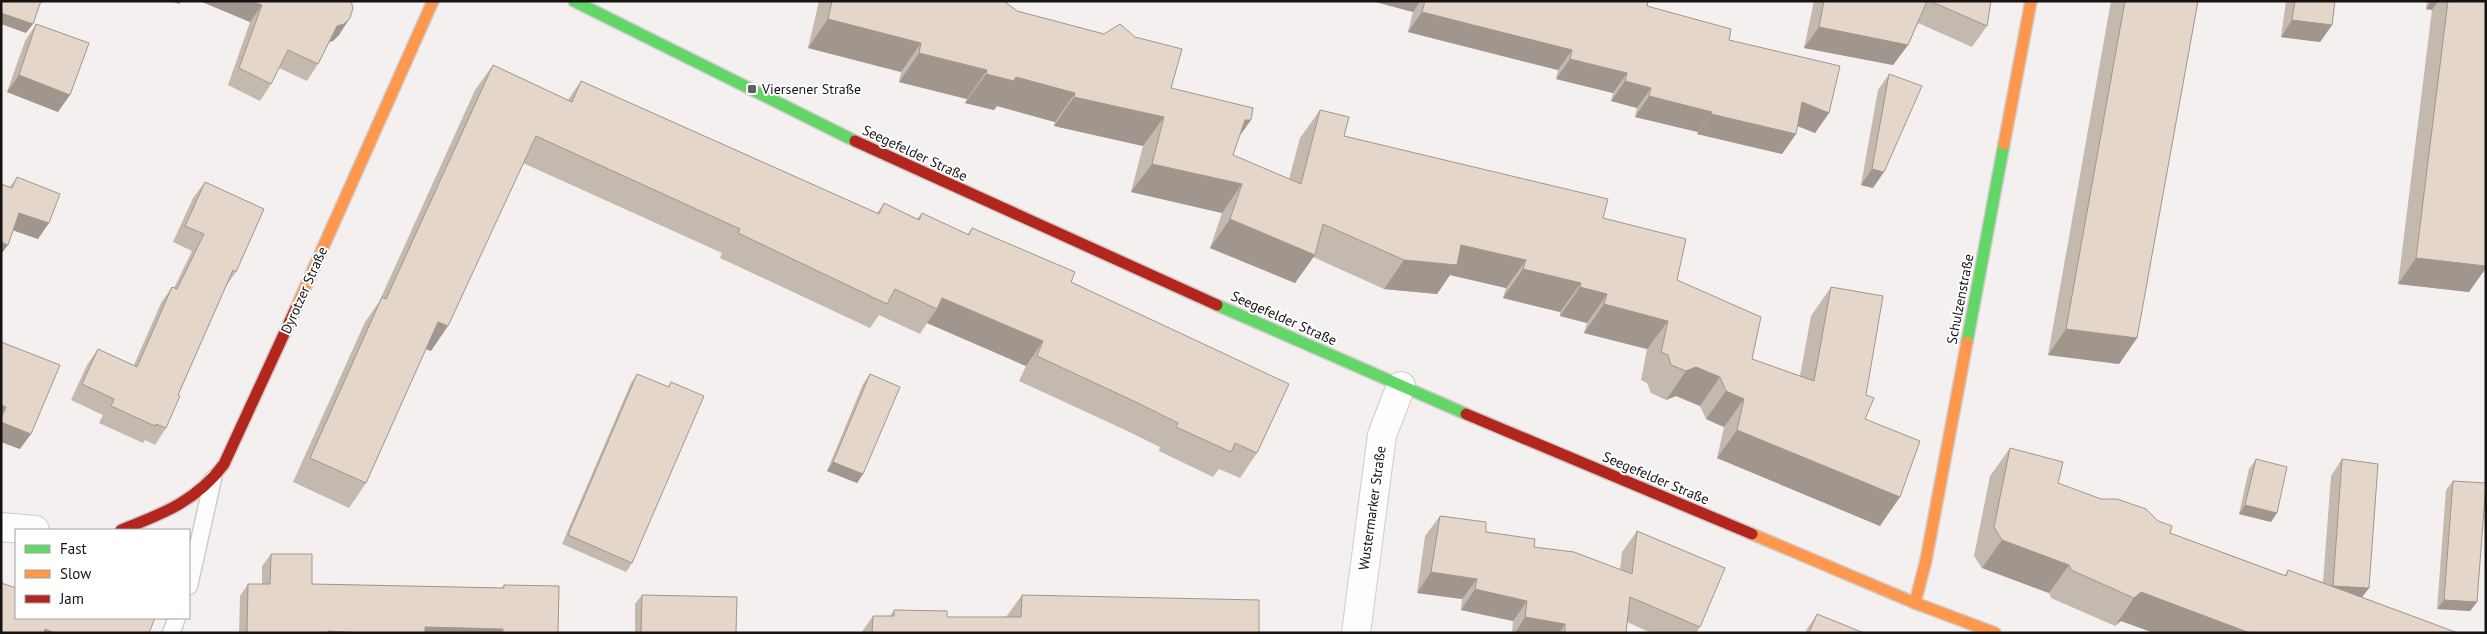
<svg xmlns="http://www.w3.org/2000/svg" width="2487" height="634" viewBox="0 0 2487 634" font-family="'PT Sans',sans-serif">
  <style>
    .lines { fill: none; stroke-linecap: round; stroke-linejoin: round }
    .lane-casing { stroke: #cfcccb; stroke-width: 19 }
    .street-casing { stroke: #cfcccb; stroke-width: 30 }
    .fast-casing { stroke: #cfcccb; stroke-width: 14 }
    .slow-casing { stroke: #cfcccb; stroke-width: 14 }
    .jam-casing { stroke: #cfcccb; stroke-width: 14 }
    .lane { stroke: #fdfdfd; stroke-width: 16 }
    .street { stroke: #fdfdfd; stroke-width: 28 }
    .fast { stroke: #63d668; stroke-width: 11 }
    .slow { stroke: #ff974d; stroke-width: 11 }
    .jam { stroke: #b3261e; stroke-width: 11 }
    .wall { fill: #c4b9ae }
    .shaded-wall { fill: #a0968d }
    .building { fill: #e4d7ca; stroke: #a0968d }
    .poi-dot { fill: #63605f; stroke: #fff; stroke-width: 2 }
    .labels { text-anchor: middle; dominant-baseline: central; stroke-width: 4; stroke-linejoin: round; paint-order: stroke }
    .poi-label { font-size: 14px; fill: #151312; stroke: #fff; text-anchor: start }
    .street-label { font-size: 14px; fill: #151312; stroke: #fff }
  </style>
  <rect width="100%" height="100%" fill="#f4f0ef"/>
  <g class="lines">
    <g class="lane-casing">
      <g id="lane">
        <path d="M189,586L213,479"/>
        <path d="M171,633L177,618"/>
      </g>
    </g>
    <g class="street-casing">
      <g id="street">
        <path d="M1,527L35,530"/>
        <path d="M1356,633L1382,435L1401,386"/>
      </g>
    </g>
    <g class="fast-casing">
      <g id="fast">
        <path d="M574,1L855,141"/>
        <path d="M1217,305L1466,414"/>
        <path d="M1967,342L2004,144"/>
      </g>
    </g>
    <g class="slow-casing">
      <g id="slow">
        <path d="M2004,144L2031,1"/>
        <path d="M296,308L433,1"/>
        <path d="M1752,534L1915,603L1995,633"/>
        <path d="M1915,603L1926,560L1967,342"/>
      </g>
    </g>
    <g class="jam-casing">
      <g id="jam">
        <path d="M855,141L1217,305"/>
        <path d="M1466,414L1752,534"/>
        <path d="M121,530C162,514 197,501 224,464L296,308"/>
      </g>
    </g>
    <use href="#lane" class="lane"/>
    <use href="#street" class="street"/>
    <use href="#fast" class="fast"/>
    <use href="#slow" class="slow"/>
    <use href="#jam" class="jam"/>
  </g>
  <g class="wall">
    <path d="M200,1H351L339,35L333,41L329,42L318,64L307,81L279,68L271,84L260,101L228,85L250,22Z"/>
    <path d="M819,1H1004L1017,11L1171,88L1239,137L1233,155L1289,179L1300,138L1320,110L1344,136L1603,218L1677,280L1752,359L1800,376L1811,316L1831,287L1866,395L1865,419L1880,526L1717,458L1724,427L1706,419L1700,406L1676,396L1666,400L1651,393L1647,383L1641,380L1647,349L1584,333L1587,323L1560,316V312L1503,298L1506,288L1450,275L1437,294L1384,289L1313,257L1295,283L1210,248L1222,213L1131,192L1143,146L1054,126L1055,122L997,106L994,110L965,103L967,99L899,82L901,72L808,48Z"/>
    <path d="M1372,1H1648L1647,6L1729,40L1829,113L1815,133L1797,126L1796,134L1782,154L1697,134L1698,132L1635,117L1637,108L1611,101L1613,93L1556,79L1558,70L1408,32L1413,12Z"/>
    <path d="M1814,1H1991L1987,26L1972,47L1918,23L1908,45L1893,65L1804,48Z"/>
    <path d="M2111,1H2198L2137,338L2119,364L2048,355Z"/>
    <path d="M2286,1H2335L2332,25L2320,42L2281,37Z"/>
    <path d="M2427,1H2486L2469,292L2398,284L2432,10L2426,9Z"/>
    <path d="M36,24L58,112L7,92L25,41Z"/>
    <path d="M493,65L568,100L581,81L877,213L884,203L917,219L922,213L967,235L972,228L1071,282L1257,453L1240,478L1219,469L1213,477L1159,451L1160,447L1123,429L1019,381L1026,366L927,323L920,334L879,315L870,328L720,258L722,253L523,163L431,351L426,349L366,483L349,508L293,482L365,322L379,302L475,90Z"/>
    <path d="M1889,74L1873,188L1861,185L1878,90Z"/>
    <path d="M17,177L38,239L13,230L8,245L1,254V184L10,187Z"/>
    <path d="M205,182L236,272L226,286L178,395L166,428L155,445L145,440L143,443L99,423L103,415L71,400L87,365L98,349L134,365L161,303L172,287L174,288L192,251L173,242L193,198Z"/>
    <path d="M1,342L20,449L1,442Z"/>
    <path d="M637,374L668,387L671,382L632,563L626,572L562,544L631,383Z"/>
    <path d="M870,374L863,474L857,483L827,471L863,384Z"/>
    <path d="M2010,448L2058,483L2170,533L2285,575L2288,570L2323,582L2331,476L2342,459L2369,588L2362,597L2458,633H2154L2121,621L2115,626L2051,598L2049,593L1982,568L1974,556L1990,476Z"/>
    <path d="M2256,459L2271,522L2239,514L2249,469Z"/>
    <path d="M2453,481L2477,602L2470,611L2437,609L2446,490Z"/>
    <path d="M1440,516L1486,532L1534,547L1620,570L1622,552L1637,531L1700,627L1696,633H1651L1627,622L1626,633H1512L1513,621L1461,610L1462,599L1417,593L1425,536Z"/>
    <path d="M271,554L312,584L502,588L504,585L558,633H239L240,596L248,584H262V566Z"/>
    <path d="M642,595L736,633H635V604Z"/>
    <path d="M1022,595L1259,633H861L873,616H890L894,610L947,617H1006Z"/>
    <path d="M1817,614L1864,633H1805L1807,629Z"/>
  </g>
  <g class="shaded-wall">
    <path d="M171,1H182L179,4Z"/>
    <path d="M200,1H252L262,5L250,22Z"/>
    <path d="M1372,1H1420L1413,12Z"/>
    <path d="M2431,1H2438L2432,10L2426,9Z"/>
    <path d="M1422,12L1572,50L1558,70L1408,32Z"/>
    <path d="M1,13L33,24L26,33L1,24Z"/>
    <path d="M350,18L339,35L333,41L325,43L337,26Z"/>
    <path d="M828,19L921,43L901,72L808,48Z"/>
    <path d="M2292,20L2332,25L2320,42L2281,37Z"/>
    <path d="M1819,27L1908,45L1893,65L1804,48Z"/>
    <path d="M919,53L987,70L967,99L899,82Z"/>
    <path d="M1570,59L1627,73L1613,93L1556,79Z"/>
    <path d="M986,74L1016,77L1075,93L1055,122L997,106L994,110L965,103Z"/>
    <path d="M19,75L70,95L58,112L7,92Z"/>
    <path d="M1625,81L1651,88L1637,108L1611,101Z"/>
    <path d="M1649,96L1712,112L1698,132L1635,117Z"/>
    <path d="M1074,97L1164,117L1143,146L1054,126Z"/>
    <path d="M1802,102L1829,113L1815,133L1788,122Z"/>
    <path d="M1711,114L1796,134L1782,154L1697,134Z"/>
    <path d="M1245,120H1251L1231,148Z"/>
    <path d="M1152,164L1242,184L1222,213L1131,192Z"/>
    <path d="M1872,169L1884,172L1873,188L1861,185Z"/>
    <path d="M19,213L49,223L38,239L9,229Z"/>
    <path d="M1230,219L1315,255L1295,283L1210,248Z"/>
    <path d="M1,242L8,245L1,254Z"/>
    <path d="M1461,245L1526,260L1506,288L1450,275L1437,294L1384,289L1404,260Z"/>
    <path d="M2416,258L2486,266V268L2469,292L2398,284Z"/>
    <path d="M1523,269L1581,283L1560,312L1503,298Z"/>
    <path d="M1580,287L1607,294L1587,323L1560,316Z"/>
    <path d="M942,298L1043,341L1026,366L927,323L937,309Z"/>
    <path d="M1604,304L1668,321L1647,349L1584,333Z"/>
    <path d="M438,322L448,326L431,351L421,347Z"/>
    <path d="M2066,329L2137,338L2119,364L2048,355Z"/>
    <path d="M1696,367L1720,377L1700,406L1676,396L1666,400L1686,371Z"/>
    <path d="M1726,391L1744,399L1724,427L1706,419Z"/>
    <path d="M1,405L6,407L1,414Z"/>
    <path d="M1,422L31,434L20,449L1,442Z"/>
    <path d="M1737,430L1900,497L1880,526L1717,458Z"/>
    <path d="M833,462L863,474L857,483L827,471Z"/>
    <path d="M2245,505L2277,513L2271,522L2239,514Z"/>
    <path d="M2002,540L2069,565L2049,593L1982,568Z"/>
    <path d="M1431,572L1477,579L1462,599L1417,593Z"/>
    <path d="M2333,586L2369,588L2357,604Z"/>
    <path d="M1475,589L1527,601L1513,621L1461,610Z"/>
    <path d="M2141,592L2250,633H2154L2121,621L2115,626L2134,598Z"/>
    <path d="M2444,600L2477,602L2470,611L2437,609Z"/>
    <path d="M1525,617L1565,624L1559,633H1515Z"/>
    <path d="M425,627L503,629L501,633H420Z"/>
    <path d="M45,629L55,633H43Z"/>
    <path d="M328,631L360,633H327Z"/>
  </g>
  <g class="building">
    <path d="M1,1H41L33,24L1,13Z"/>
    <path d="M252,1H351L353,8L350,18L344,24L337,26L318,64L288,50L271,84L239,68L262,5Z"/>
    <path d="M832,1H1004L1017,11L1104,34L1120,24L1135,37L1182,49L1171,88L1253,108L1251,120H1245L1233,155L1301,184L1320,110L1349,117L1344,136L1608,199L1603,218L1686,239L1677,280L1761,317L1752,359L1814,381L1831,287L1883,296L1866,395L1874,398L1865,419L1920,441L1900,497L1737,430L1744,399L1726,391L1720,377L1696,367L1686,371L1671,365L1668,355L1661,352L1668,321L1604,304L1607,294L1580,287L1581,283L1523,269L1526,260L1461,245L1457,265L1404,260L1323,224L1315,255L1230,219L1242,184L1152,164L1164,117L1074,97L1075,93L1016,77L1014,81L986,74L987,70L919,53L921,43L828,19Z"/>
    <path d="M1425,1H1648L1647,6L1731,29L1729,40L1840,66L1829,113L1802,102L1796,134L1711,114L1712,112L1649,96L1651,88L1625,81L1627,73L1570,59L1572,50L1422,12Z"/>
    <path d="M1824,1H1927L1908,45L1819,27Z"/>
    <path d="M1930,1H1991L1987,26Z"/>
    <path d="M2125,1H2198L2137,338L2066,329Z"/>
    <path d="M2295,1H2335L2332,25L2292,20Z"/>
    <path d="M2448,1H2486V266L2416,258Z"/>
    <path d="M36,24L89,43L70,95L19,75Z"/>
    <path d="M493,65L572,102L581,81L879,214L884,203L919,220L922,213L969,235L972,228L1075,272L1071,282L1289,384L1257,453L1235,443L1231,452L1176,427L1178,423L1140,404L1037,356L1043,341L942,298L937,309L895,289L887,304L738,233L740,229L536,136L448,326L438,322L366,483L310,458L382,297L386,299Z"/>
    <path d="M1889,74L1922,86L1884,172L1872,169Z"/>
    <path d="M17,177L60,194L49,223L19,213L8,245L1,242V184L12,188Z"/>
    <path d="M205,182L264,209L236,272L233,270L178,395L180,396L166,428L156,424L155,426L111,406L114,399L82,384L98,349L137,367L172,287L177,289L204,234L185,226Z"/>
    <path d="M1,342L60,365L31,434L1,422V419L6,407L1,405Z"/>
    <path d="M637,374L669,387L671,382L704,396L632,563L568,535Z"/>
    <path d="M870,374L900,387L863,474L833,462Z"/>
    <path d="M2010,448L2063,462L2058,483L2101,499H2117L2146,509L2158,521L2172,526L2170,533L2286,576L2288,570L2458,633H2250L2141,592L2134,598L2071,570L2069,565L2002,540L1994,527Z"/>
    <path d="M2256,459L2287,467L2277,513L2245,505Z"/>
    <path d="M2342,459L2378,464L2369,588L2333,586Z"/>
    <path d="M2453,481L2486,483L2477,602L2444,600Z"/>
    <path d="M1440,516L1486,522V532L1535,539L1534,547L1574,552L1632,574L1637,531L1725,568L1700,627L1630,597L1626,633H1565V624L1525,617L1527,601L1475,589L1477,579L1431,572Z"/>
    <path d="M271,554H312V584L504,588V585L559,586L558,633H503V629L425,627V633H360L328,631V633H247L248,584H270Z"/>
    <path d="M1,583L16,588V618H155L149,633H55L45,629L44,633H1Z"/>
    <path d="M642,595L737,597L736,633H641Z"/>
    <path d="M1022,595L1259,600V633H872L873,616H894V610L947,611V617H1021Z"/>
    <path d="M1817,614L1864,633H1809Z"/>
  </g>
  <rect class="poi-dot" x="747" y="84" width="10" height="10" rx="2.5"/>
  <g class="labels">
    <g class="poi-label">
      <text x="762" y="89">Viersener Straße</text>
    </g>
    <g class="street-label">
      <text transform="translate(915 153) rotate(25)">Seegefelder Straße</text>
      <text transform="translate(304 290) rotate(-66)">Dyrotzer Straße</text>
      <text transform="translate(1960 299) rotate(-79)">Schulzenstraße</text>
      <text transform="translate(1284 318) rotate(24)">Seegefelder Straße</text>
      <text transform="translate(1656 478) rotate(23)">Seegefelder Straße</text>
      <text transform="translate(1372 508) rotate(-82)">Wustermarker Straße</text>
    </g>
  </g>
  <rect width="2487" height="634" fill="none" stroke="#151312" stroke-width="5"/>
  <rect x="15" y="529" width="175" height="90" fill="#ffffff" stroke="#a1a1a0"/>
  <rect x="25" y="545" width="25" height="8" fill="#63d668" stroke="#a1a1a0"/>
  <text x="60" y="554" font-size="15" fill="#151312">Fast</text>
  <rect x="25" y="570" width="25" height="8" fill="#ff974d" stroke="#a1a1a0"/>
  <text x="60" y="579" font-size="15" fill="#151312">Slow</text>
  <rect x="25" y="595" width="25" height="8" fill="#b3261e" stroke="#a1a1a0"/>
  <text x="60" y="604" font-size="15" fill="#151312">Jam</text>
</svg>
